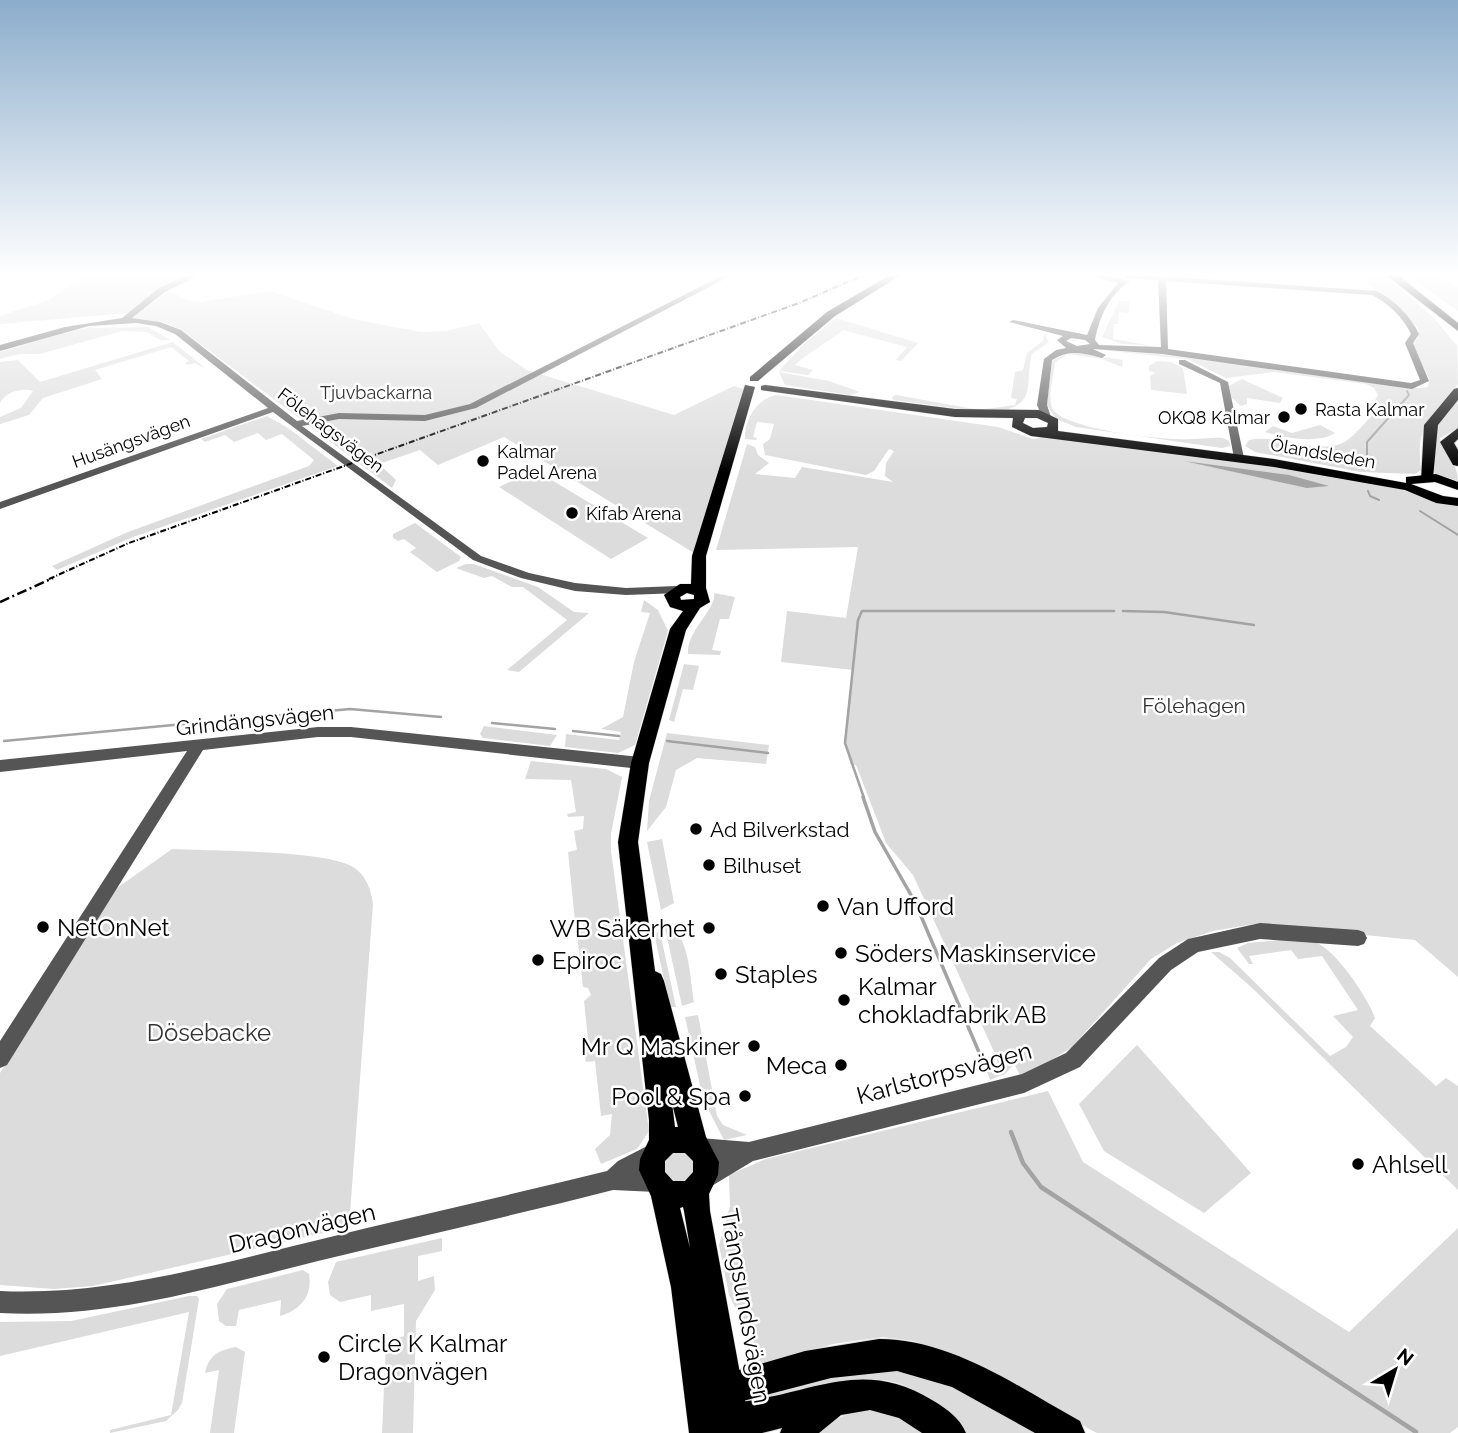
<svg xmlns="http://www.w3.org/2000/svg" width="1458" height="1433" viewBox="0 0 1458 1433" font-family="Raleway,sans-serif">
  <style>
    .green { fill: #dcdcdc }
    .water { fill: #a3a3a3 }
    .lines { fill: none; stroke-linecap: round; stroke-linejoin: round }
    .stream-far3 { stroke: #a3a3a3; stroke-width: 2 }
    .stream-far2 { stroke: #a3a3a3; stroke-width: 2.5 }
    .stream-far1 { stroke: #a3a3a3; stroke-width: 3.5 }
    .stream { stroke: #a3a3a3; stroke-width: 4.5 }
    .major-casing { stroke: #dbdbdb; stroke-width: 1 }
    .highway-casing { stroke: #dbdbdb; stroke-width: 2 }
    .minor { fill: #555; fill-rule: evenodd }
    .major { fill: #000; fill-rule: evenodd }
    .highway { fill: #000; fill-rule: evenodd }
    .rail-far1 { stroke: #000; stroke-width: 2; stroke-dasharray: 6 2 1 2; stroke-linecap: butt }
    .rail { stroke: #000; stroke-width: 2.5; stroke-dasharray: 10 3.5 2 3.5; stroke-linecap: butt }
    .poi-dot { fill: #000; stroke: #fff; stroke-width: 2.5 }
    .labels { text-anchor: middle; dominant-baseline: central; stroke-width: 5; stroke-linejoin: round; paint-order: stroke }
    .far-park-label { font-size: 18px; fill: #333; stroke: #fff }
    .far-poi-label { font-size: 18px; fill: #000; stroke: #fff; text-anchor: start }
    .far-street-label { font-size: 18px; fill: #000; stroke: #fff }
    .park-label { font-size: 21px; fill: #333; stroke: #fff }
    .street-label { font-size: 21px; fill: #000; stroke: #fff }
    .poi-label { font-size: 21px; fill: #000; stroke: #fff; text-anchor: start }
    .near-poi-label { font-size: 24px; fill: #000; stroke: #fff; text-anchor: start }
    .near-park-label { font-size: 24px; fill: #333; stroke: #fff }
    .near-street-label { font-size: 24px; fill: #000; stroke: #fff }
  </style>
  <rect width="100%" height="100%" fill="#fff"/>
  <g class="green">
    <path d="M90,272H199L151,295L128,313L0,324V316L49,300Z"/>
    <path d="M1356,272H1380L1434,318L1457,346L1458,384C1432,418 1415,422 1421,470L1415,474L1361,472L1255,452L1245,446L1249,440C1278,433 1322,457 1346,441C1356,434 1365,422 1374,414L1369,411L1378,395L1374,388L1366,384L1274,372L1226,378L1187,359L1101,350L1158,354L1419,388L1428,387L1429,379L1413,345L1419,334L1418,328C1398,308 1377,292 1356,272Z"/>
    <path d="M1403,272H1436L1458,287V311Z"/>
    <path d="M169,291L190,301L200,302L270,291L353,319L421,332L446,331L479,323L500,352L527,370L674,415L734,386L747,390L699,556L504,437L438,465L420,450L379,464L396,480L392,488L182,330L163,322L132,318Z"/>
    <path d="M1119,301H1129V313L1119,312L1118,324H1114L1113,339L1153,346L1122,344L1102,337Z"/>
    <path d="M836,318L918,343L901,361L896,360L907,347L843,330C827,343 810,351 795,365L813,370L808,375L779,371L804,344Z"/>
    <path d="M117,324L89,328L148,327L170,340H160L147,332L122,331L40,354H19L0,359V352C40,341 75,327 117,324Z"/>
    <path d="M1044,334L1049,342L1032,354C1024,385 1038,403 1000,411L999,414L893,400L892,397L896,395L979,410L1015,405L1017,399L1011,398L1015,372L1023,370L1027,353L1043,341Z"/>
    <path d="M173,342L205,368L195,363L188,365L185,363L189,361L171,347L95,370L102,379L43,398L29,415L0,424V417L21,408L33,391C22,387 5,392 0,403V362L18,360L40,382Z"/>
    <path d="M1072,352L1123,360L1122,367L1102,359L1067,354L1055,363C1054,374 1046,401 1054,411C1071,430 1165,441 1191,439C1202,439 1212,437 1223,438L1229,441L1230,446L1222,448L1076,427L1056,419L1047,405L1052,360Z"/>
    <path d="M1157,361L1171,362L1183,368L1187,394L1151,390L1150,376L1155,373L1149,371V366Z"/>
    <path d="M779,372L829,381L860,392L850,395L785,385Z"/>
    <path d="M1242,379L1283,398L1280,403L1247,398V404L1241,406L1231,397L1229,386Z"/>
    <path d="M777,395L998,427L1033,439L1044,437L1272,465L1394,487L1439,503L1458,506V977L1415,940L1254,924L1213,931L1177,943L1151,959L1072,1047L1044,1065L1020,1075L1014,1064L1005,1074L990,1080L987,1071L999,1067L996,1056L913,875L886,843L856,765H851C840,735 850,701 853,670L781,662L787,611L846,618L858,547L716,550L747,444L755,447L758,455L769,463L755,474L795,478L802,467L893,482L885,476L886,463L894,451L889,449L874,471L866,475L765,455L763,444L770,439L774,424L757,422L753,437L757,438L756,440L745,439C744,420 757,398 777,395Z"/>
    <path d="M1458,398V428L1440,438C1443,457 1458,461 1458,481L1435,474C1429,439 1434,424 1458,398Z"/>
    <path d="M267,416L288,428L338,466L133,537L57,570L52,566L128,532L309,466L314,460L282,434L266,440L258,433L234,442L225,435L205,442L201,439Z"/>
    <path d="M1320,425L1335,433C1319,444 1283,438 1265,432L1273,426L1292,433Z"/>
    <path d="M535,470L648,538L611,559L499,487Z"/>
    <path d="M415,523L461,557L459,561L437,572L410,552L416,548L404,539L398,541L393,538V534Z"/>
    <path d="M466,564H474L538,587L574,612L589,613L519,672L507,670L567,620L523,587H512L492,576L484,578L456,568Z"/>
    <path d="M714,593L735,597L729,619H720L712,650L721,651L720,655L688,654C686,631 717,609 714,593Z"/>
    <path d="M644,600L658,610L668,631L635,745L618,753L565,747L566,734L619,740L621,732L601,729L623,717L634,662L650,613L641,612Z"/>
    <path d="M684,664L699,666L693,690L683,689L674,722L669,720Z"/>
    <path d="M484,726L557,735L550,746L483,738L480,734Z"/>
    <path d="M667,733L769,745L766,764L697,758L676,770L666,807L647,831L649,801Z"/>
    <path d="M531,761L606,769L622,777L611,834V851L649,1131L637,1149L601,1164L595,1149L610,1135L612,1114L601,1116L595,1061L586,1062L584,1051L589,1049L584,1001L591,995L588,988L583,987L577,934L584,928L582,922L575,921L568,852L577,850L574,831L583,829L584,816L568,817L567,814L576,812L571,780L525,779Z"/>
    <path d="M662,839L674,903L661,910L647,842Z"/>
    <path d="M172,849C210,851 326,850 353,867C366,875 371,889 373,904L349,1227L93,1286L54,1289L0,1285V1073L117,888Z"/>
    <path d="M665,928H673C690,943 690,980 694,1002L682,1006Z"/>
    <path d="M660,932L676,1007H670L654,933Z"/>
    <path d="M1281,940C1291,941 1304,939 1314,942C1334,947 1369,999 1375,1018L1370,1026L1436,1086L1446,1078L1458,1086V1190L1250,986L1211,952H1219L1230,958L1330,1056L1346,1047L1353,1037L1333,1016L1358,1010L1322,956L1298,959L1291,950L1249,956L1253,964H1249L1237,948L1248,943Z"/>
    <path d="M698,1015L717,1116L723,1125L747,1135L724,1140L703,1099L685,1017Z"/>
    <path d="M1137,1045L1251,1173L1204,1213L1104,1151L1079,1104Z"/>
    <path d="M1048,1091L1083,1162L1349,1332L1458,1228V1427L1450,1433H1097L947,1353L914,1341L883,1337L833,1344L759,1365L752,1341L729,1295L719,1245L730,1206L729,1175L766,1159Z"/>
    <path d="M670,1152L690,1153L696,1168L687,1182H671C663,1171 663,1164 670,1152Z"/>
    <path d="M442,1238V1251L418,1256V1281L434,1276L435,1290L416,1321L413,1433H382L386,1342L404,1336V1304L371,1311V1295L340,1302L330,1295L328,1282L336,1262Z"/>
    <path d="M303,1270L309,1274C313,1296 300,1310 280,1316L281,1300L239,1310L236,1326H226L219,1321L217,1304L227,1289Z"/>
    <path d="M189,1296H197L199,1299L182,1403L178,1410L166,1421L110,1433V1430L171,1415L189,1312L0,1356V1322L71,1321Z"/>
    <path d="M236,1347L245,1352L234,1433H210L219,1370L205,1373C209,1354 220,1350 236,1347Z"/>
    <path d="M895,1368L958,1387L1042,1433H966C895,1354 854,1379 764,1403L763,1394L840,1374Z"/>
    <path d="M876,1409L895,1413L930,1433H816C836,1418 851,1410 876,1409Z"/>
  </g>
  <path class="water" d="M1184,461L1289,475L1329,486L1307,488Z"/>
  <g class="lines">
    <g class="stream-far3">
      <path d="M1367,469V442L1409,395L1407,391"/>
      <path d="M1368,491L1370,496L1379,500"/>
      <path d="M1420,511L1458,535"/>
    </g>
    <g class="stream-far2">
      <path d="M1123,611L1164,612L1254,625"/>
      <path d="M222,721L350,709L441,717"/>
      <path d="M492,723L555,729"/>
      <path d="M573,731L619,736"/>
      <path d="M4,741L184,724"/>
      <path d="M667,741L768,753"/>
      <path d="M864,798L845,743L858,620L862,611H1114"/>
    </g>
    <path class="stream-far1" d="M863,797L875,832L915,902L987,1071"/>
    <path class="stream" d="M1011,1132L1023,1163L1041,1187L1416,1432"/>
    <g class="major-casing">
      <g id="major">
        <path d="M895,272H906L835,316L758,381H750V377L827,312Z"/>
        <path d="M745,385L755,387L706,556V588L710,602L700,608L686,630L649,763L638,842L655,971L661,974L664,981L706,1137L719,1162L718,1175L709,1194L710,1211L751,1433H689L671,1287L651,1196L639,1170L640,1159L649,1140V1120L618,842L631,763L670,629L683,611L670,607L664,595L680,584H691L692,556ZM687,593L694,595V599L681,600L680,597ZM672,1103L678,1127H675ZM673,1153H685L693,1161V1172L685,1181H673L665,1172V1161ZM683,1207L684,1211L690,1248L680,1208Z"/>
        <path d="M765,385L955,409L1039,410L1058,419V431L1274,459L1406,483V477L1436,474L1458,482V490L1435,482L1411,484L1443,496L1458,498V506L1436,503L1405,490L1274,467L1031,436L1012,427L1013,418L955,417L761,390V386ZM1025,418H1037L1048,423L1047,427L1033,428L1023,423Z"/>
      </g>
    </g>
    <g class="highway-casing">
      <g id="highway">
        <path d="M1382,272H1394L1458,323V331Z"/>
        <path d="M1458,388V400L1438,425L1433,478L1426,482L1421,481L1424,425L1454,389Z"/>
        <path d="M1458,428V439L1454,443L1458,450V466L1453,465L1440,442Z"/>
        <path d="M879,1339C952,1339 1018,1387 1080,1421L1085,1433H1035L952,1387L897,1371L831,1378L739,1402C813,1394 861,1357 932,1400C947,1409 959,1417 966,1433H922L899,1418L870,1410L841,1415L819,1433H780L782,1428L762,1433H705L700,1421L708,1408L701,1405L696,1393L701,1381L805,1351Z"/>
      </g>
    </g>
    <g class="minor">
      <path d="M195,272H205L165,292L132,318L160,322L181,330L297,421L339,413L425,415L470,404L729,272H738L476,408L425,421L339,419L302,426L481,556L529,573L575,583L626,588L677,586L683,590L681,593L626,595L575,591L521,578L473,560L273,412L0,509V502L268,408L175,334L156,326L136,323L89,326L0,351V345L65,327L122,318L159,288Z"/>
      <path d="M1096,272H1104V275L1130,281C1110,294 1099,317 1095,340L1099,345L1161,347L1158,280L1126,278V274H1129L1377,291C1395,301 1410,315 1419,334L1413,343L1429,381L1412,389L1162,354L1093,349L1106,355L1102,358C1083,353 1070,349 1052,360L1047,405L1051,417L1043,419L1037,405L1044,359L1056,350L1066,348L1057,340L1063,336L1009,322L1013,320L1087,335L1098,308L1118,283L1097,278ZM1166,281L1372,295C1389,304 1403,317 1411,334L1405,343L1420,380L1411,383L1168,349ZM1071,338L1085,340L1090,344L1077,346L1066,341Z"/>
      <path d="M1179,360H1185L1228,382L1244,458L1243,460L1234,458L1220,383L1179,364Z"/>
      <path d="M318,727H351L640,757L645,759L647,763L645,767L640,769L351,737H318L203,750L7,1065L0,1068V1041L187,751L0,772V760Z"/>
      <path d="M1260,923L1358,930L1364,932L1367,938L1364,944L1358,946L1260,939L1198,952L1171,970L1080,1067L1024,1093L753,1161L710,1187L703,1190L696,1187L693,1180L696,1173L717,1160L693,1155L690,1148L693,1141L700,1138L749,1142L1022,1074L1066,1053L1159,958L1188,939Z"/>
      <path d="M655,1142L662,1145L665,1152L662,1159L641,1171L656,1172L663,1175L666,1182L663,1189L656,1192L613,1190C515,1215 417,1237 318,1261C213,1287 110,1319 0,1313V1291C109,1296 213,1265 318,1240C414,1216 511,1195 607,1171L618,1161Z"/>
    </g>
    <use href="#major" class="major"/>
    <use href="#highway" class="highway"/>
    <path class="rail-far1" d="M49,579L129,543L799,303L871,272"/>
    <path class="rail" d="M0,602L53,578"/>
  </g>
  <linearGradient id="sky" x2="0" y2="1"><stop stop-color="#8cadcc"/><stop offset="0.58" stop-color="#fff"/><stop offset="1" stop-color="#fff" stop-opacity="0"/></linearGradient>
  <rect width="1458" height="473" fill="url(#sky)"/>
  <g class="poi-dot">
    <circle cx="1301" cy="409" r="7"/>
    <circle cx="1284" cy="417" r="7"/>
    <circle cx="483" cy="461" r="7"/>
    <circle cx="572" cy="513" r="7"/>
    <circle cx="696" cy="829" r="7"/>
    <circle cx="709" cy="865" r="7"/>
    <circle cx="823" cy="906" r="7"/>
    <circle cx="43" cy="927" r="7"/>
    <circle cx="709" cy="928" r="7"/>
    <circle cx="841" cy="953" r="7"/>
    <circle cx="538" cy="960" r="7"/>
    <circle cx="721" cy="974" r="7"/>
    <circle cx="844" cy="1000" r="7"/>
    <circle cx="754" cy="1046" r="7"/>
    <circle cx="841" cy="1065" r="7"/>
    <circle cx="745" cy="1096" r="7"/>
    <circle cx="1358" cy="1164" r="7"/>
    <circle cx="324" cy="1357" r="7"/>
  </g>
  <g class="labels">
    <g class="far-park-label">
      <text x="376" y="392">Tjuvbackarna</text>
    </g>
    <g class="far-poi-label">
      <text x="1315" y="409">Rasta Kalmar</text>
      <text x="1270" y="417" text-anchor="end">OKQ8 Kalmar</text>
      <text x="497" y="451">Kalmar<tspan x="497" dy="21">Padel Arena</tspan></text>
      <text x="586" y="513">Kifab Arena</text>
    </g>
    <g class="far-street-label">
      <text transform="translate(331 430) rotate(37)">Fölehagsvägen</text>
      <text transform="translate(131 441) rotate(-20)">Husängsvägen</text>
      <text transform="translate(1323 453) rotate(10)">Ölandsleden</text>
    </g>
    <g class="park-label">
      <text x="1194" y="705">Fölehagen</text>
    </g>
    <g class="street-label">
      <text transform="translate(255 720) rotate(-6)">Grindängsvägen</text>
    </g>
    <g class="poi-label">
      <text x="710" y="829">Ad Bilverkstad</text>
      <text x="723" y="865">Bilhuset</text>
    </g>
    <g class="near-poi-label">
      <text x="837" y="906">Van Ufford</text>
      <text x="57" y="927">NetOnNet</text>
      <text x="695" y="928" text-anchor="end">WB Säkerhet</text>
      <text x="855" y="953">Söders Maskinservice</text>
      <text x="552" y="960">Epiroc</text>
      <text x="735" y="974">Staples</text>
      <text x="858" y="986">Kalmar<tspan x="858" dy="28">chokladfabrik AB</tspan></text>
      <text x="740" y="1046" text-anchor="end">Mr Q Maskiner</text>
      <text x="827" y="1065" text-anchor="end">Meca</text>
      <text x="731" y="1096" text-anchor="end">Pool &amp; Spa</text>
      <text x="1372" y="1164">Ahlsell</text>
      <text x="338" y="1343">Circle K Kalmar<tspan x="338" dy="28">Dragonvägen</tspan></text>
    </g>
    <g class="near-park-label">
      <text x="209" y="1032">Dösebacke</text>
    </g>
    <g class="near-street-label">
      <text transform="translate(944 1073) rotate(-15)">Karlstorpsvägen</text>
      <text transform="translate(302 1228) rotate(-13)">Dragonvägen</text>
      <text transform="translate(746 1306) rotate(80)">Trångsundsvägen</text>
    </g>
  </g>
  <g transform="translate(1395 1370) rotate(38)" stroke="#ffffff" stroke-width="5" paint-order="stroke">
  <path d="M0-5L12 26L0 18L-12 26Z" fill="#000000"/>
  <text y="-10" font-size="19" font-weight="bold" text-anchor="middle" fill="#000000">N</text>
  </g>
</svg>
